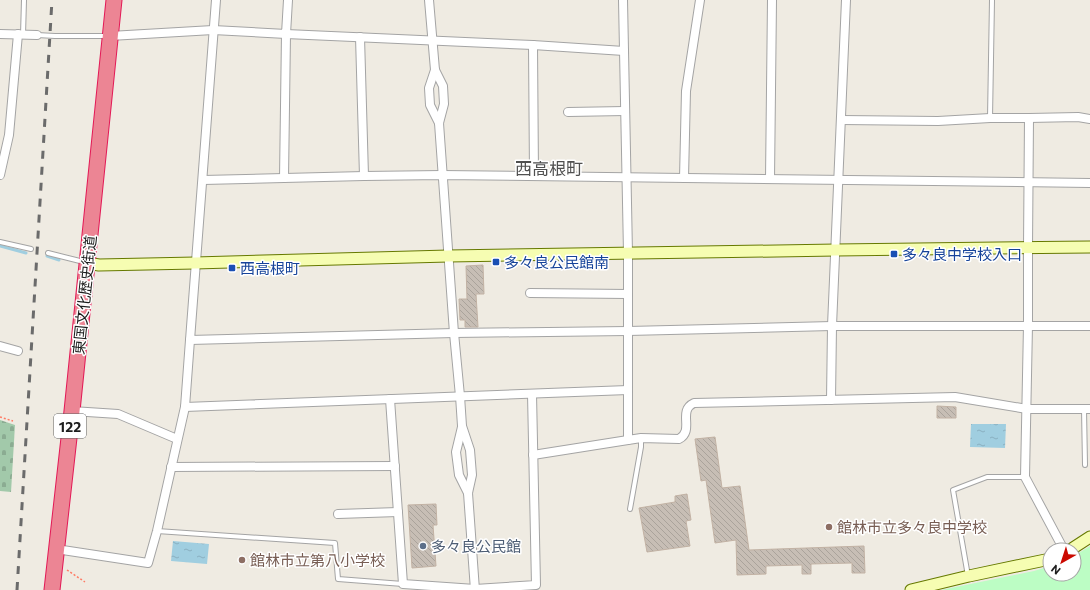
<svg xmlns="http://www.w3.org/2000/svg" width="1090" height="590" viewBox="0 0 1090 590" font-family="Commissioner,'Noto Sans JP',sans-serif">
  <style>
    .cemetery { fill: url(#cemetery-stones) }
    .park { fill: #bcfdc4 }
    .water { fill: url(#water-ripples) }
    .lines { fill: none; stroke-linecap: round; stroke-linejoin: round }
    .stream { stroke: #a0cee0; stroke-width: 3 }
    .building { fill: url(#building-back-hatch); stroke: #c2b2a4 }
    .lane-casing { stroke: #a4a4a4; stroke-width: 6 }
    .street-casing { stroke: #a4a4a4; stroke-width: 10 }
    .secondary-casing { stroke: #667900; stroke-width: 13 }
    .highway-casing { stroke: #e31956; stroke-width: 17 }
    .path { stroke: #ff7a64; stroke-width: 1.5; stroke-dasharray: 2 2; stroke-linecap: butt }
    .lane { stroke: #fff; stroke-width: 4 }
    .street { stroke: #fff; stroke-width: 8 }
    .secondary { stroke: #f6fdb2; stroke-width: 11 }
    .highway { stroke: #ec8594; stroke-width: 15 }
    .rail { stroke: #6b6b6b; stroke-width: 3; stroke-dasharray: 8 8; stroke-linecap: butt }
    .transit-dot { fill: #1a4fb4; stroke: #fff; stroke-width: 1.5 }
    .education-dot { fill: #8d6e63; stroke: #fff; stroke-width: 1.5 }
    .service-dot { fill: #5c6f8a; stroke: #fff; stroke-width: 1.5 }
    .labels { text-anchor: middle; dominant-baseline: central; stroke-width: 3; stroke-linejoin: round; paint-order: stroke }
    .shield { fill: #fff; stroke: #616161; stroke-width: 1 }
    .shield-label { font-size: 14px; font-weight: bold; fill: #1d1d1d }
    .transit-label { font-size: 15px; fill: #164399; stroke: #fff; text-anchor: start }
    .street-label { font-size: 15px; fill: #1d1d1d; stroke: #fff }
    .education-label { font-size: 15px; fill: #785e54; stroke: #fff; text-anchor: start }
    .service-label { font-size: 15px; fill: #4e5e75; stroke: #fff; text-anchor: start }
    .quarter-label { font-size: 17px; fill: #505050; stroke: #fff }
  </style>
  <defs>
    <pattern id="cemetery-stones" width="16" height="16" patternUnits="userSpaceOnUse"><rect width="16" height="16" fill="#a2c9aa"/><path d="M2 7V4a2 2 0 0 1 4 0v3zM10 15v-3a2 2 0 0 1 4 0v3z" fill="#8bac92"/></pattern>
    <pattern id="water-ripples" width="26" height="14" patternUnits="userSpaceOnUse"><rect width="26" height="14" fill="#a0cee0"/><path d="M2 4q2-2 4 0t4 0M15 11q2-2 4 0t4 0" fill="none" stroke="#89b0c0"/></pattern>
    <pattern id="building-back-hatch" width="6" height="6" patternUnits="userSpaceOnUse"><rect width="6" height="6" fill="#c7beb5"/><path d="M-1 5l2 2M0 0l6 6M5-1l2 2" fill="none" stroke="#aaa39b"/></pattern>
  </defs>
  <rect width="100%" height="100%" fill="#efebe2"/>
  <path class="cemetery" d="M0,420L15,425L11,492L0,491Z"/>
  <path class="park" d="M1090,546V590H941L1034,571L1050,566V574H1074V556Z"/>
  <g class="water">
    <path d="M971,424H1006L1005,448L970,447Z"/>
    <path d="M173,541L209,544L207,564L171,561Z"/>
  </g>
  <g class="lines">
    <g class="stream">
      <path d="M0,246L26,253"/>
      <path d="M47,256L59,260"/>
    </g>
  </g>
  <g class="building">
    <path d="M483,265L484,294H476L478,327H465V320H460L459,299H467L466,266Z"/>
    <path d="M937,406L956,407V418H937Z"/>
    <path d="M715,437L722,488L740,486L749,550L864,546L865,573H852V563L811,564V574H802V565L766,566V574L737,575L736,540L715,543L706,480L701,481L695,439Z"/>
    <path d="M687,494L691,520L686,521L690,546L647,552L639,508L675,502V496Z"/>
    <path d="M436,504L437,525H433L436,566L412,568L408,505Z"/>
  </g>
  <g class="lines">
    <g class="lane-casing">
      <g id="lane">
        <path d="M23,35L24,0"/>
        <path d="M37,35L55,36H108"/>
        <path d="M990,118L992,0"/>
        <path d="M0,242L31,249"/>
        <path d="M48,253L84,262"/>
        <path d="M1084,409L1085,465"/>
        <path d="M630,509L641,447V438"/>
        <path d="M157,531L335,543L338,579L403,584"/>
        <path d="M968,576L953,490L987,477H1025"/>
      </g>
    </g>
    <g class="street-casing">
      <g id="street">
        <path d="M216,0L190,340L454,333L628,331L832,326H1090"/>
        <path d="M429,0L435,70L443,86L444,104L439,123L454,333L460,396L462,426L470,450L472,475L468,493L475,590"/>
        <path d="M623,0L628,253V440"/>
        <path d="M0,34L37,35"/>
        <path d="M110,36L213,30L286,34L288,0"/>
        <path d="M360,37L364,176"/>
        <path d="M533,45L534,176"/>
        <path d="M435,70L429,88L430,105L439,123"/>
        <path d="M568,112L625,111"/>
        <path d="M1029,118L1028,247V325L1025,477L1064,550"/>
        <path d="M841,120L938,121L990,118H1029L1078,117L1090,119"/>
        <path d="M0,175L9,135L18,34"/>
        <path d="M284,178L286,34L533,45L624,51"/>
        <path d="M684,178L686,91L700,0"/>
        <path d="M770,179L772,0"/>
        <path d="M203,180L364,176L442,175L1090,183"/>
        <path d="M530,293L628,294"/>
        <path d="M0,346L18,351"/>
        <path d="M390,399L403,584L475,589L536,585L532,394"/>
        <path d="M831,400L832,326L846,0"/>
        <path d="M185,407L628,390"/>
        <path d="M72,411L118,414L177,439"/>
        <path d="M462,427L456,452L459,475L468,493"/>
        <path d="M533,455L628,440L641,438L679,439C695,430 677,411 694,403L955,397L1027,409H1090"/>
        <path d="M171,467L395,466"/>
        <path d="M338,514L398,512"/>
        <path d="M56,549L148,563L157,531L185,407L190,340"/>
      </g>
    </g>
    <g class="secondary-casing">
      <g id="secondary">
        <path d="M87,263L99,265L195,263L448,256L836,250L1090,247"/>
        <path d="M1070,550L1090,537"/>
        <path d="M911,590L969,576L1050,559"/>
      </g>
    </g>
    <g class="highway-casing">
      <path id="highway" d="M52,590L72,411L114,0"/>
    </g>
    <g class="path">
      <path d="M0,417L13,421"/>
      <path d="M67,570L85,582"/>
    </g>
    <use href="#lane" class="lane"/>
    <use href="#street" class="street"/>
    <use href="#secondary" class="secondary"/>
    <use href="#highway" class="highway"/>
    <path class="rail" d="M17,590L52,0"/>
  </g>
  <g class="transit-dot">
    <rect x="890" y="250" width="8" height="8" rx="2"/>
    <rect x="492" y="258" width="8" height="8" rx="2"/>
    <rect x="228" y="264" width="8" height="8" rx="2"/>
  </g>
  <g class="education-dot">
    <circle cx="829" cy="527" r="4"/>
    <circle cx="242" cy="560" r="4"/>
  </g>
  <circle class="service-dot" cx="423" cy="546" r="4"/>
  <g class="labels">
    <rect class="shield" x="54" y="414" width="32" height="24" rx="3"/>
    <g class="shield-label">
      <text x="70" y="426">122</text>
    </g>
    <g class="transit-label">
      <text x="902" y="254">多々良中学校入口</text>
      <text x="504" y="262">多々良公民館南</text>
      <text x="240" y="268">西高根町</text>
    </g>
    <g class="street-label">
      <text transform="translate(84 295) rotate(-84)">東国文化歴史街道</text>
    </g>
    <g class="education-label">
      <text x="837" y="527">館林市立多々良中学校</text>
      <text x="250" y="560">館林市立第八小学校</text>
    </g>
    <g class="service-label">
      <text x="431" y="546">多々良公民館</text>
    </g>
    <g class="quarter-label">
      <text x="549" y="168">西高根町</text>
    </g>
  </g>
  <g transform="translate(1062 562) rotate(219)"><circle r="19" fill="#ffffff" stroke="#a5a5a5"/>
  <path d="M0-3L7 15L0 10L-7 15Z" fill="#cb0900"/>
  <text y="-6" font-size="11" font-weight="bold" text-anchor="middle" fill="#1d1d1d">N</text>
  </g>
</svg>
